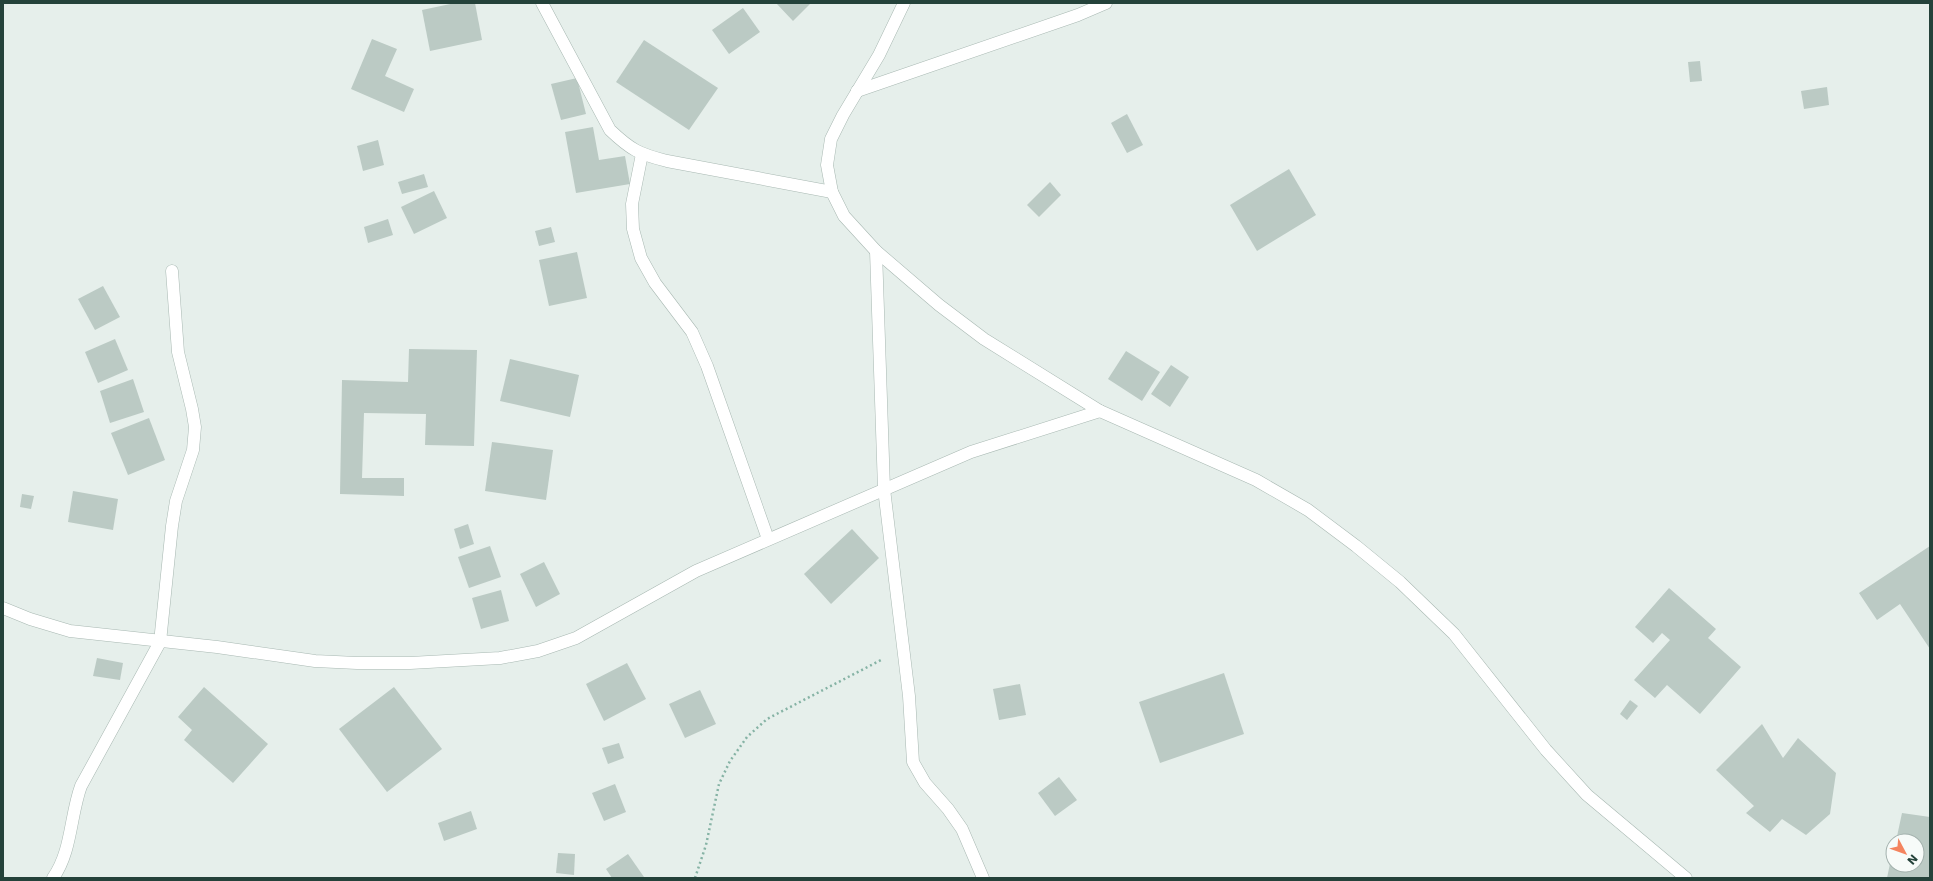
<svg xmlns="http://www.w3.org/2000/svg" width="1933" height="881" viewBox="0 0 1933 881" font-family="'DejaVu Sans',sans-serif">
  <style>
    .building { fill: #bbcac4 }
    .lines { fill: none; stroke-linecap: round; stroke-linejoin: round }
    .minor-casing { stroke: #a8b8b2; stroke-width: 13 }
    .path { stroke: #86b3a5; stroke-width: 2.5; stroke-dasharray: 2 3; stroke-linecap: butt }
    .minor { stroke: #fff; stroke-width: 12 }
  </style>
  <rect width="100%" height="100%" fill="#e6efeb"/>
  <g class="building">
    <path d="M455,3H475L482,40L430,51L422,10Z"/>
    <path d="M776,3H811L793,21Z"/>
    <path d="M743,8L760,32L729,54L712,30Z"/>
    <path d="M372,39L397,49L385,76L414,89L404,112L351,89Z"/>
    <path d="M644,40L718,88L689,130L616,82Z"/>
    <path d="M1700,61L1702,81L1690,82L1688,62Z"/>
    <path d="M577,78L586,114L561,120L551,84Z"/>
    <path d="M1827,87L1829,105L1804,109L1801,91Z"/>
    <path d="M1127,114L1143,145L1127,153L1111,123Z"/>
    <path d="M593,127L599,160L625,156L630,184L576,193L565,132Z"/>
    <path d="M378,140L384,165L363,171L357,146Z"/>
    <path d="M1289,169L1316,215L1257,251L1230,205Z"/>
    <path d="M424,174L428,187L402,194L398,182Z"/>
    <path d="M1050,182L1061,195L1039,217L1027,205Z"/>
    <path d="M434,191L447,218L414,234L401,207Z"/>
    <path d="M388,219L393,235L368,243L364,227Z"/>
    <path d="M551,227L555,242L539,246L535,231Z"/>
    <path d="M577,252L587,298L549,306L539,260Z"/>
    <path d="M103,286L120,317L95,330L78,299Z"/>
    <path d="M115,339L128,370L98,383L85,352Z"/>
    <path d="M409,349L477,350L474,446L425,445L426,414L364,413L362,478H404V496L340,494L342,380L408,382Z"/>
    <path d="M1126,351L1160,372L1142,401L1108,379Z"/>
    <path d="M510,359L579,375L570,417L500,401Z"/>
    <path d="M1171,365L1189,377L1170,407L1151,394Z"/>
    <path d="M133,379L144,412L110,423L100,391Z"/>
    <path d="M149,418L165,460L128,475L111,433Z"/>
    <path d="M492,442L553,450L546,500L485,491Z"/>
    <path d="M73,491L118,499L113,530L68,522Z"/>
    <path d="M22,494L34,496L31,509L20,507Z"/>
    <path d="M468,524L474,544L460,549L454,529Z"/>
    <path d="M852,529L879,558L831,604L804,574Z"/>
    <path d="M490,546L501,577L469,588L458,557Z"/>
    <path d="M1930,546V649L1900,604L1877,620L1859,593Z"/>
    <path d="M544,562L560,594L536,607L520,574Z"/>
    <path d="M1669,588L1716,629L1708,638L1741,667L1700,714L1667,685L1655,698L1634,680L1670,640L1662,633L1653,643L1635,627Z"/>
    <path d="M501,590L509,621L481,629L472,598Z"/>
    <path d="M97,658L123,663L120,680L93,676Z"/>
    <path d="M627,663L646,699L604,721L586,684Z"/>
    <path d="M1224,673L1244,734L1160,763L1139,702Z"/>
    <path d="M1020,684L1026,715L999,720L993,689Z"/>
    <path d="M204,687L268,744L233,783L184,740L192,730L178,717Z"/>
    <path d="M394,687L442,749L387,792L339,729Z"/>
    <path d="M700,690L716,724L685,738L669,704Z"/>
    <path d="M1630,700L1638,706L1627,720L1620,714Z"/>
    <path d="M1762,724L1783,758L1798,738L1836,773L1830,814L1806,835L1782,819L1770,832L1746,813L1754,806L1716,770Z"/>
    <path d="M619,743L624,758L608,764L602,748Z"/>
    <path d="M1059,777L1077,800L1055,816L1038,793Z"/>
    <path d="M615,784L626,812L604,821L592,793Z"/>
    <path d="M471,811L477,829L444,841L438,823Z"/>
    <path d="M1902,813L1930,817V878H1887L1892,854L1893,865H1917V841H1896Z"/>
    <path d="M558,853L575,854L574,875L556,873Z"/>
    <path d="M628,854L644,877L612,878L606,869Z"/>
  </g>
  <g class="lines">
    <g class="minor-casing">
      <g id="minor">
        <path d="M542,3L610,130C631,150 639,154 667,161L832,192"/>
        <path d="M904,3L879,55L843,115L831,139L827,165L832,192L844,216L876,251L939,305L984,339L1100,411L1256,480L1308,510L1356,546L1400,582L1454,634L1546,750L1587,795L1686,878"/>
        <path d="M857,91L1078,15L1106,3"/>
        <path d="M642,154L632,204L633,229L641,258L655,283L692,332L707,366L768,539"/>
        <path d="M876,251L884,489L909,696L913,762L925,783L948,809L962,829L983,878"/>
        <path d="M3,608L30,619L70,631L217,647L315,661L357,663H410L500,658L538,651L576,638L696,571L971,452L1100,411"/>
        <path d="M53,878C72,851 70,816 81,786L160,642L172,526L176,501L193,450L195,427L192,409L178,352L172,271"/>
      </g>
    </g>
    <path class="path" d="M695,878L706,845L719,784L730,761L747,737L767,719L883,659"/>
    <use href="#minor" class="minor"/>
  </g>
  <rect width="1933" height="881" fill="none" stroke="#24423a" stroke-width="8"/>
  <g transform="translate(1905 853) rotate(131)"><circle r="19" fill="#f7fbf9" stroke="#a3b1ad"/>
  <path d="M0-3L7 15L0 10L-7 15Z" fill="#f4845f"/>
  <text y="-6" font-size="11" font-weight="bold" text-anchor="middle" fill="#24423a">N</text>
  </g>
</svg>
